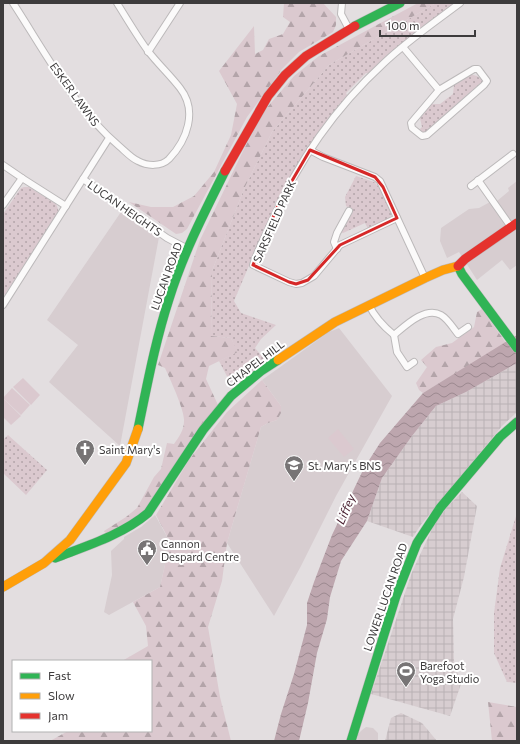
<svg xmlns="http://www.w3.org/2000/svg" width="520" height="744" viewBox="0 0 520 744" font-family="Commissioner,sans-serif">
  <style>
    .built { fill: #d7cdd0 }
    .industrial { fill: url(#industrial-grid) }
    .grass { fill: url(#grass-dots) }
    .forest { fill: url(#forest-firs) }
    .pitch { fill: #dbc9cf }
    .water { fill: url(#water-waves) }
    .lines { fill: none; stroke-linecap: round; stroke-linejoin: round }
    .street-casing { stroke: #bcb9ba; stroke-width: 8 }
    .fast-casing { stroke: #bcb9ba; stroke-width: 10 }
    .slow-casing { stroke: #bcb9ba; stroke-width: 10 }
    .jam-casing { stroke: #bcb9ba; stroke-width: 10 }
    .street { stroke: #fbfafa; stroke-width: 6 }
    .fast { stroke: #30b455; stroke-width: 9 }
    .slow { stroke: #ff9f0a; stroke-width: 9 }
    .jam { stroke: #e5322d; stroke-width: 9 }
    .marked { fill: none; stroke: #d62828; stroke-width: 3; stroke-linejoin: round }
    .labels { text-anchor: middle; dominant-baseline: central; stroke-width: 4; stroke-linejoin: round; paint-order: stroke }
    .street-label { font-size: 11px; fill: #3d3b3c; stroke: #fff }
    .poi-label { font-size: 11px; fill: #3d3b3c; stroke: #fff; text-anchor: start }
    .water-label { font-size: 12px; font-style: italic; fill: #44192a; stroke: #fff }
  </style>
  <defs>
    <pattern id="industrial-grid" width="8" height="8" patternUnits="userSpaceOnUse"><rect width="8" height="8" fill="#d7cdd0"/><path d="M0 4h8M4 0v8" fill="none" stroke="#b9b1b4"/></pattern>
    <pattern id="grass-dots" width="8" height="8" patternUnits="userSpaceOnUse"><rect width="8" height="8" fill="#dbc9cf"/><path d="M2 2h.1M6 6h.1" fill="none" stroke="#b3a4a9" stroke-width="1.8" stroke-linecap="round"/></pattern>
    <pattern id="forest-firs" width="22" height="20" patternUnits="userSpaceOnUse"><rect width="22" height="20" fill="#dbc9cf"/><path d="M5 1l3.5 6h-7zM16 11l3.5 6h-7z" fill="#b3a4a9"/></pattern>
    <pattern id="water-waves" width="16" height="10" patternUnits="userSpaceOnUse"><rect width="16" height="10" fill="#bda6ae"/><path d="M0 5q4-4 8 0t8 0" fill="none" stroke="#9b888f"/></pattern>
  </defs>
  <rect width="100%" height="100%" fill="#e3dee0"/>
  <g class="built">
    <path d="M517,181V265L510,270L502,260L477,280L459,252L447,258L440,241L441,228L469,209L479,208L490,202L497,201L509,191L508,188Z"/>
    <path d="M121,212L159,237L120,446L49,382L78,345L47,320Z"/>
    <path d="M339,328L392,396L336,496L301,566L274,616L227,543L261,427L268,423L277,420L281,406L262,380L329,332Z"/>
    <path d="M155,515L170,542L160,587L109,615L104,612L112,575L111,551L124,539V537L141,527Z"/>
    <path d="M366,727L373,728L378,733V740L382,741H357L358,734L362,730Z"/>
  </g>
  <g class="industrial">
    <path d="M517,363V412L502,426L420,526L413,537L367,521L382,478L412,436L436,406L466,392Z"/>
    <path d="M462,492L477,506L464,577L453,619L454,661L461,684L450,716L371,694L412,572L434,525L448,506Z"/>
    <path d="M401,713L422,723L437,741H385L391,718Z"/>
  </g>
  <g class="grass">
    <path d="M436,3H456L369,74L366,73L346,93L348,97L305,155L276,202L234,301L241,313L276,325L261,339L255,348L265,360L250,373L243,372L230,382L219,361L237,352L231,338L211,336L212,271L244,189L272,132L329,65Z"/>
    <path d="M469,74L477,76L482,80V82L424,134L421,132L420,129L422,127L420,118L431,104H440L453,94L454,85Z"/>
    <path d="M356,176L374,182L379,187L392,212C391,223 377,225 368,229L365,223L343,233L341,232L353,211L346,206L345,197Z"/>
    <path d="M24,187H29L56,204L58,209V215L3,297V214L21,188Z"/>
    <path d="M8,435L47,470L26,495L3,473V440Z"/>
    <path d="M517,513V683L507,682L494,653V613L500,568Z"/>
  </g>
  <g class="forest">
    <path d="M284,3H323L336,17V25L333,32L299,52L282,69L247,117L187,229L182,233L176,234L129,202L151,207H173L194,196L214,172L231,135L237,104L219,71L254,26L255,54L263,50L269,39L283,34L290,22L283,17Z"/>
    <path d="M418,3H436L329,65L272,132L244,189L212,271L211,336L231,338L238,352L209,366L206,379L218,405L158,493L139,517L107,534L104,531L126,517L137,508L154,477L161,469L167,443L174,444C179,437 184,430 184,421C185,411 170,379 165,368L158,365L200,240L243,151L265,110L294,76L319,56Z"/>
    <path d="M482,309L506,343L423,393L419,390L416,383L427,367L421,360L436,347L452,343L474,327L477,312Z"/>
    <path d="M262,380L281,406V413L277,420L268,423L261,427L227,543L222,581L208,627L220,697L231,741H50L68,731H151V661H122L148,646L146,626L133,602L160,587L170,542L156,515L189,460L227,412Z"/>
    <path d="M488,702L517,707V741H492Z"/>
  </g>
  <g class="pitch">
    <path d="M23,378L40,395L31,405L13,387Z"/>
    <path d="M12,388L30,405L21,415L3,398Z"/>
    <path d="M3,398L21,416L11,425L3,417Z"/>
    <path d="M338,429L354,449L344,457L328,438Z"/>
  </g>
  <path class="water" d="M517,335V363L466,392L436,406L412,436L382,478L367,521L341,561L330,597L327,619L317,653L308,703L299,741H274L281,714L294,674L307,625V603L314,582L332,535L364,468L380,443L423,393Z"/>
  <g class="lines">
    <g class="street-casing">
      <g id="street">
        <path d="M13,3C45,52 74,108 119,146C125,151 131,158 138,161C147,166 161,167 169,159C187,140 198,111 180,88C170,75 158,64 148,51C137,36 127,19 117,3"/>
        <path d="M342,3L341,14L349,29"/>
        <path d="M403,47L439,90L474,69H478L487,81L484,85L427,135L422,136L412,128L411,123L439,90"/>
        <path d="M148,52L180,3"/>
        <path d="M310,150L323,157L375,177L380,181L425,278"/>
        <path d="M3,165L22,178"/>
        <path d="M83,179L167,238L188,249"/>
        <path d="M478,180L511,227"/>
        <path d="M471,186L513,154"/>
        <path d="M3,205L22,178L66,206"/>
        <path d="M397,218L340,245L314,276L302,283L296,284L289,282L253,265C257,251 265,237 271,223C297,163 335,108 384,63C407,41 435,22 460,3"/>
        <path d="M337,249L334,242L337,233L349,211"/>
        <path d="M3,305L109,138"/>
        <path d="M369,305C375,318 383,326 394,335C405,326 425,306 441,315C448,319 453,328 458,334L468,327"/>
        <path d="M394,335L397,352L407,367L414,362"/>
      </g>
    </g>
    <g class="fast-casing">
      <g id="fast">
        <path d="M355,26L400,3"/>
        <path d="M458,266L462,274L517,348"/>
        <path d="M138,429C147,386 155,342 169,299C183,254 204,213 225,171"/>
        <path d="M55,558C86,546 122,535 148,513L203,430L231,396L261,371L278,360"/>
        <path d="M351,741L396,596L417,543L440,508L500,437L517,422"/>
      </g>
    </g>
    <g class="slow-casing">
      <g id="slow">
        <path d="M278,360L335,322L425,278L443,270L458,266"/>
        <path d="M3,587L44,563L70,540L126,463L138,429"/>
      </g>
    </g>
    <g class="jam-casing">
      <g id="jam">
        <path d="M225,171L268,96L285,75L306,56L355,26"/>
        <path d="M458,266L465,259L517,223"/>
      </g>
    </g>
    <use href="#street" class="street"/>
    <use href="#fast" class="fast"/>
    <use href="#slow" class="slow"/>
    <use href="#jam" class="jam"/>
  </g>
  <path class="marked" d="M310,150L375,177L383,187L397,218L340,245L308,280L296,284L289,282L253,265L279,203Z"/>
  <defs>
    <g id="church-pin" transform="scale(1)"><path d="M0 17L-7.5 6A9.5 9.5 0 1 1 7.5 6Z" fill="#777475" stroke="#fff"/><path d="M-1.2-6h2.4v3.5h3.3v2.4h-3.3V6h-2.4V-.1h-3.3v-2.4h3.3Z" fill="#fff"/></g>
    <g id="school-pin" transform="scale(1)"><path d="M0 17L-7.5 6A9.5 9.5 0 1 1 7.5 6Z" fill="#777475" stroke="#fff"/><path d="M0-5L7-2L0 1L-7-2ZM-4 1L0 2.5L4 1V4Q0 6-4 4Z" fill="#fff"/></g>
    <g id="civic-pin" transform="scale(1)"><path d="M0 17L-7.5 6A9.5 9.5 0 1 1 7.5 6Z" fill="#777475" stroke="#fff"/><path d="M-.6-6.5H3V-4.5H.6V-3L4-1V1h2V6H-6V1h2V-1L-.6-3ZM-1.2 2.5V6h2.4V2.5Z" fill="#fff"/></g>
    <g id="stadium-pin" transform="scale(1)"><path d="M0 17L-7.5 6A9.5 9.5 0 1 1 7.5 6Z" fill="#777475" stroke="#fff"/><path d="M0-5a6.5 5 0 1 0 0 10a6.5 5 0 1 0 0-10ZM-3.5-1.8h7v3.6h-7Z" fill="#fff"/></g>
  </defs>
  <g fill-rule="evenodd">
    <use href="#church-pin" x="85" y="449"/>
    <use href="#school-pin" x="294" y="465"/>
    <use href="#civic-pin" x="147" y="549"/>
    <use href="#stadium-pin" x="406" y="671"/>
  </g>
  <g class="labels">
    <g class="street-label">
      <text transform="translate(75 94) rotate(54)">ESKER LAWNS</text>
      <text transform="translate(125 208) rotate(35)">LUCAN HEIGHTS</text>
      <text transform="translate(274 221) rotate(-66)">SARSFIELD PARK</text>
      <text transform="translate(166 276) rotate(-70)">LUCAN ROAD</text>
      <text transform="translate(255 363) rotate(-37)">CHAPEL HILL</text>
      <text transform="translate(385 597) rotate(-71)">LOWER LUCAN ROAD</text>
    </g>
    <g class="poi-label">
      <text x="99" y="449">Saint Mary's</text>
      <text x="308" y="465">St. Mary's BNS</text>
      <text x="161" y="543">Cannon<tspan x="161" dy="13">Despard Centre</tspan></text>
      <text x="420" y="665">Barefoot<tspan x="420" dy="13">Yoga Studio</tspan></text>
    </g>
    <g class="water-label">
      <text transform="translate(345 509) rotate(-67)">Liffey</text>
    </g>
  </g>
  <rect width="520" height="744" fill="none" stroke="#3d3b3c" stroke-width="8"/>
  <rect x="12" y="660" width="140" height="72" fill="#ffffff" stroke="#b1b1b1"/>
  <rect x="20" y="673" width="20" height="6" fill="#30b455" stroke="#b1b1b1"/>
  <text x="48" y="680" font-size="12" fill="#3d3b3c">Fast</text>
  <rect x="20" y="693" width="20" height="6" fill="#ff9f0a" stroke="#b1b1b1"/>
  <text x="48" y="700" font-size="12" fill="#3d3b3c">Slow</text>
  <rect x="20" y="713" width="20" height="6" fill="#e5322d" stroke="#b1b1b1"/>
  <text x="48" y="720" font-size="12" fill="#3d3b3c">Jam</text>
  <path d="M380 30v6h95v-6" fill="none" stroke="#3d3b3c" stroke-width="2"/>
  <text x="386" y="30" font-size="12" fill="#3d3b3c" stroke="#ffffff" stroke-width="3" paint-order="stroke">100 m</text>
</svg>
